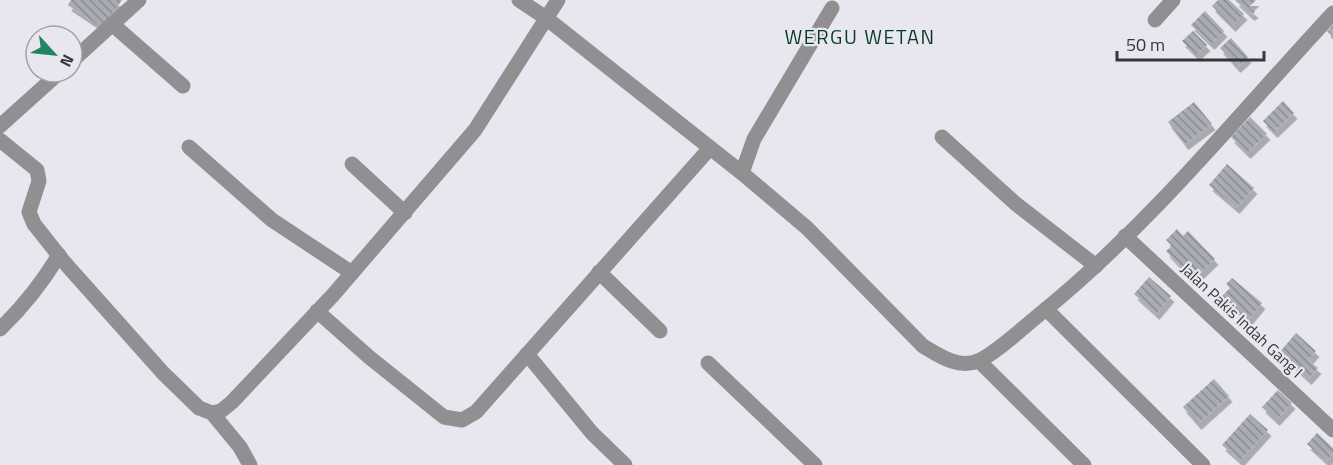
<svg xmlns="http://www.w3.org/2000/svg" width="1333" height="465" viewBox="0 0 1333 465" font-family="'Titillium Web',sans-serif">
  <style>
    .building { fill: url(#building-back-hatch); filter: url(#shadow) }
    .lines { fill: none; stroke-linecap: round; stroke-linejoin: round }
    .minor { stroke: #918f91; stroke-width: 15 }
    .labels { text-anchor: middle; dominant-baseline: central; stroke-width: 4.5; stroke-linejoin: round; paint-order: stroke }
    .street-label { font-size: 16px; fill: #37373a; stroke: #e8e7ef }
    .quarter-label { font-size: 20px; letter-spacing: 1.5px; fill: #073826; stroke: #e8e7ef }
  </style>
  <defs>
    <pattern id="building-back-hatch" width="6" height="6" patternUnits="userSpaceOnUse" patternTransform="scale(1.5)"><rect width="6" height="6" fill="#a9acb3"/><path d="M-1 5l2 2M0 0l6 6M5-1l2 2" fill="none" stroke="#8a8d93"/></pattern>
    <filter id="shadow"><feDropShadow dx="3.5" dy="6" stdDeviation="0" flood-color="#0004"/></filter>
  </defs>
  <rect width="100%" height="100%" fill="#e8e7ef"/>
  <g class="building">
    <path d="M71,0H122L102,28L68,5Z"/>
    <path d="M1218,0H1229L1244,14L1232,26L1212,6Z"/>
    <path d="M1235,0H1256L1249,7L1255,12L1251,15Z"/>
    <path d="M1205,11L1224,31L1211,44L1191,25Z"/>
    <path d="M1333,25V37L1327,31Z"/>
    <path d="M1193,31L1207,45L1196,55L1182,41Z"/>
    <path d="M1231,38L1248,57L1237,67L1220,48Z"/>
    <path d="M1283,101L1294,113L1274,132L1263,121Z"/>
    <path d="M1194,102L1212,124L1185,144L1168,122Z"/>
    <path d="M1250,117L1267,134L1247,153L1231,137Z"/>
    <path d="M1227,164L1254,188L1236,208L1209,185Z"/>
    <path d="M1177,229L1183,236L1188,231L1215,259L1193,280L1166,251L1172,246L1166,240Z"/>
    <path d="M1149,277L1171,296L1156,314L1134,294Z"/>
    <path d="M1232,278L1262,303L1248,320L1221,297L1230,288L1226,284Z"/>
    <path d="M1296,333L1316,351L1308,360L1318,368L1308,379L1279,353Z"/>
    <path d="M1214,379L1229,396L1198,424L1183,407Z"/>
    <path d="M1278,390L1292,403L1276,420L1262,407Z"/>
    <path d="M1250,414L1268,430L1240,461L1222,445Z"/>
    <path d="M1317,433L1333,448V454L1326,461L1307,444Z"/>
  </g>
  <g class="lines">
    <g class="minor">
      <path d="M519,0L546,18L742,173L807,228L923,346C940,356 958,369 978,361C995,354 1025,326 1040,314C1149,226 1238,115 1333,13"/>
      <path d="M1155,20L1173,0"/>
      <path d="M112,24L183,86"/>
      <path d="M72,61L139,0"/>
      <path d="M0,126L60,72"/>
      <path d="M942,137L1016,204L1096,266"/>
      <path d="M0,140L37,170L39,181L29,212L34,224L64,262L163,373L199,408L212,413L221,411L232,402L333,295L475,130L558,0"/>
      <path d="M189,147L272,220L352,273"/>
      <path d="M352,164L405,213"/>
      <path d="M742,173L754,139L832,8"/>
      <path d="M1125,236L1333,430"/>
      <path d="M599,272L660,331"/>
      <path d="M1046,309L1203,465"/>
      <path d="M317,311L369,357L444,417L462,420L476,412L710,148"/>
      <path d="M0,329C24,306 42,283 59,255"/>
      <path d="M527,354L592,433L625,465"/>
      <path d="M979,361L1084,465"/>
      <path d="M708,363L815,465"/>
      <path d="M212,413L240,447L250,465"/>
    </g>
  </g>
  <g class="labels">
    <g class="street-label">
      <text transform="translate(1242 320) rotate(43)">Jalan Pakis Indah Gang I</text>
    </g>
    <g class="quarter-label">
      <text x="860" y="36">WERGU WETAN</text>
    </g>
  </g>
  <g transform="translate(54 54) rotate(117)"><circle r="28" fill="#e8e7ef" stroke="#a1a1a7" stroke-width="1.5"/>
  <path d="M0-4.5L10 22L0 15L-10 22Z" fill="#1f8660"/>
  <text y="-9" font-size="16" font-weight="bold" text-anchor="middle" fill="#37373a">N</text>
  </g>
  <path d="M1117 51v9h147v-9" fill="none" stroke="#37373a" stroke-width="3"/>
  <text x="1126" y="51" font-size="18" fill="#37373a" stroke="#e8e7ef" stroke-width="4.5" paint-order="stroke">50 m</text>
</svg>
